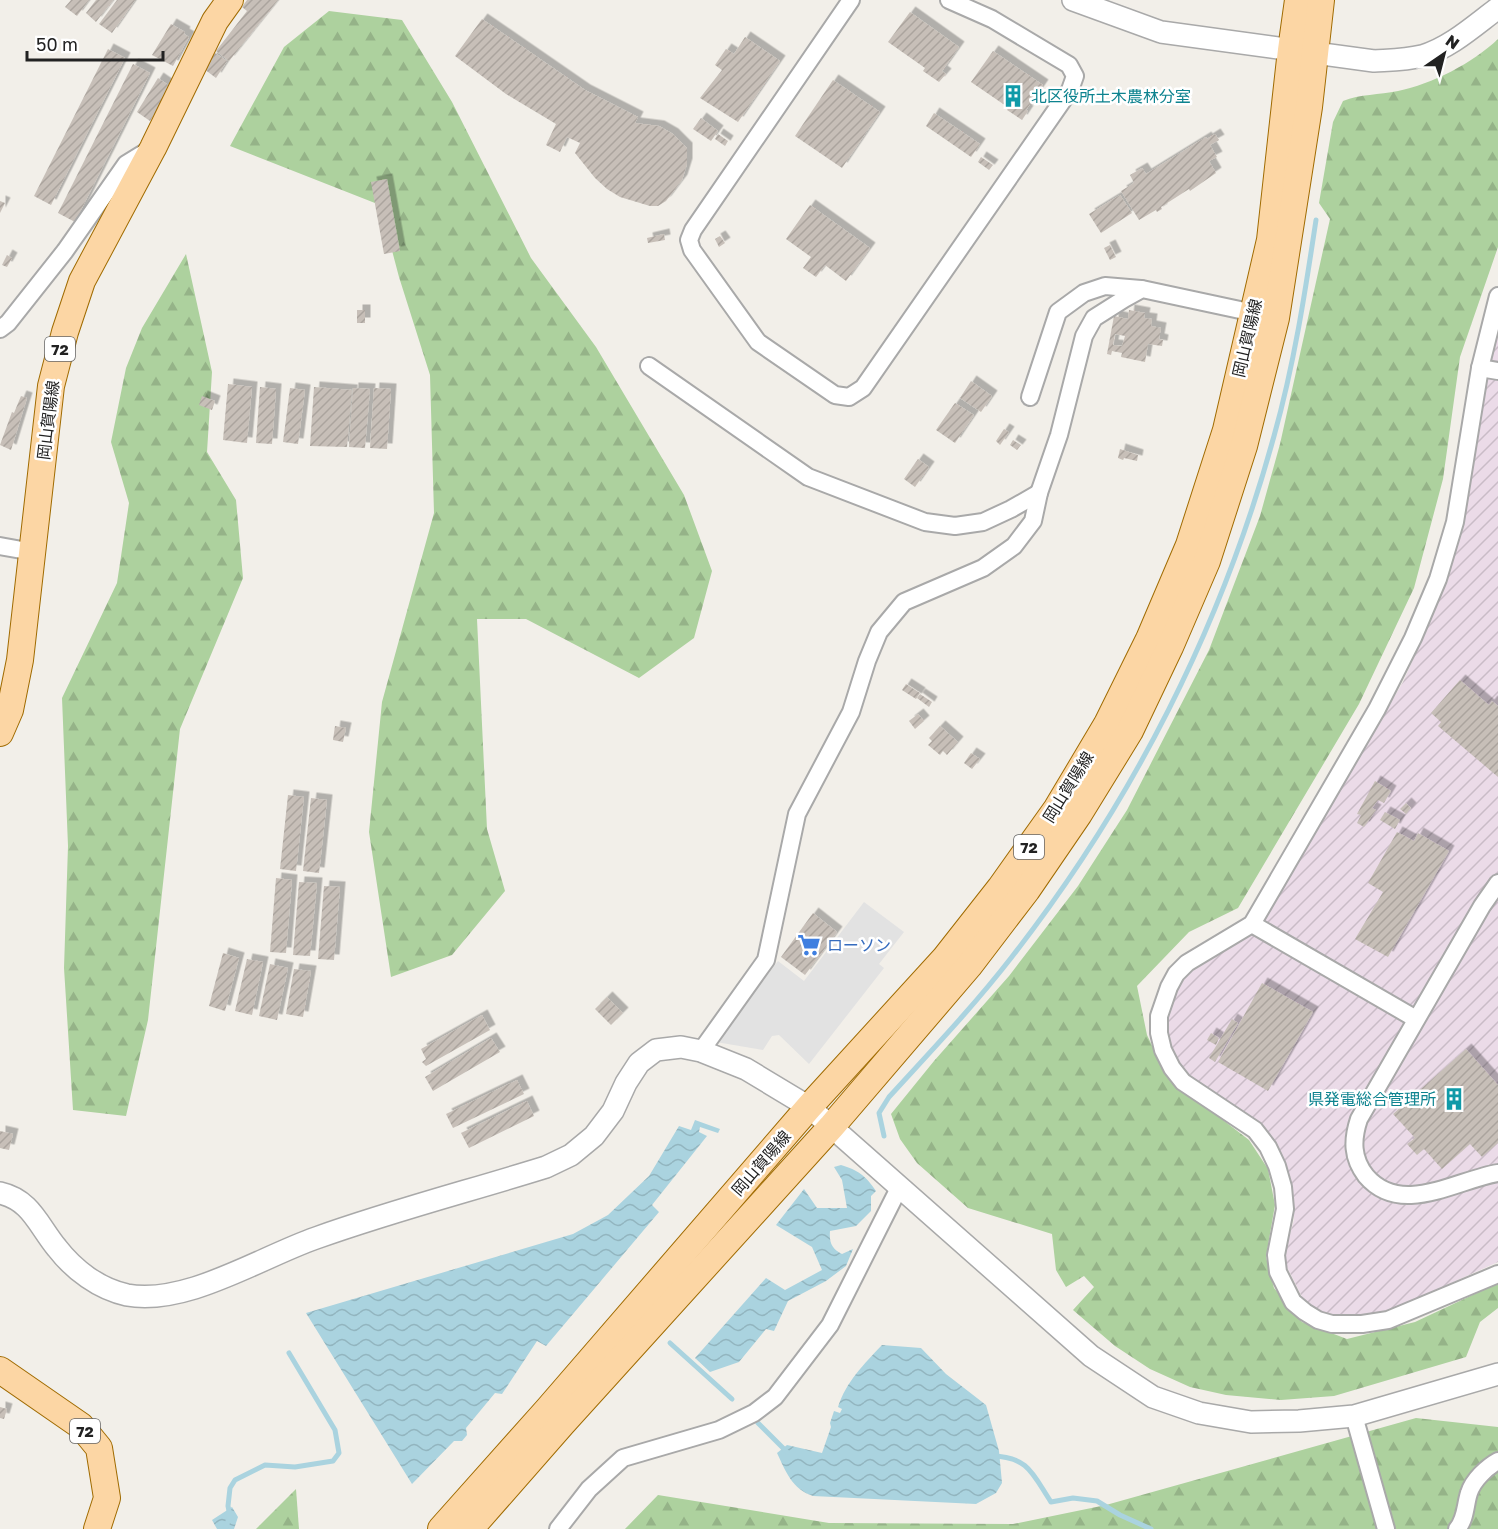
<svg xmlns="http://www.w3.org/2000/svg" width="1498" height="1529" viewBox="0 0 1498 1529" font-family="'Golos Text','Noto Sans JP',sans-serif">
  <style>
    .industrial { fill: url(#industrial-furrows) }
    .forest { fill: url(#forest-firs) }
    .parking { fill: #e2e2e2 }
    .water { fill: url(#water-waves) }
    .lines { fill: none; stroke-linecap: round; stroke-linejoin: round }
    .stream { stroke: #aad3df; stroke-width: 5 }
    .building { fill: url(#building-hatch); fill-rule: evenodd; filter: url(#shadow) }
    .minor-casing { stroke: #a9a9a9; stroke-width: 20 }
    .tertiary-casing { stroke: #a9a9a9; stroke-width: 24 }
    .primary-casing { stroke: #a06b00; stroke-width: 28 }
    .minor { stroke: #fff; stroke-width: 16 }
    .tertiary { stroke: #fff; stroke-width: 21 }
    .primary { stroke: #fcd6a4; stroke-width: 26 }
    .labels { text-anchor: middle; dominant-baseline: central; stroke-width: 5; stroke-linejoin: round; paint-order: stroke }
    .shield { fill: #fff; stroke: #646464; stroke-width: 1.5 }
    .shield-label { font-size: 15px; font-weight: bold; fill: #222 }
    .culture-label { font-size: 16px; fill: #0d838f; stroke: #fff; text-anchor: start }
    .street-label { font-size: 16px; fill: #222; stroke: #fff }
    .shop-label { font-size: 16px; fill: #366cbe; stroke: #fff; text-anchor: start }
  </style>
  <defs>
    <pattern id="industrial-furrows" width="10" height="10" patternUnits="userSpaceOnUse" patternTransform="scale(1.5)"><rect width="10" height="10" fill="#ebdbe8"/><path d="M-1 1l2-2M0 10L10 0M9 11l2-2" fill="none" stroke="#c9bcc7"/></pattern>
    <pattern id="forest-firs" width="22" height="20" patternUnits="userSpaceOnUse" patternTransform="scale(1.5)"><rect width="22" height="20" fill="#add19e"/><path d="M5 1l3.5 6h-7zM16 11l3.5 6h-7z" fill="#95b388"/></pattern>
    <pattern id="water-waves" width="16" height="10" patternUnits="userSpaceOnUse" patternTransform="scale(1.5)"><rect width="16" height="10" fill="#aad3df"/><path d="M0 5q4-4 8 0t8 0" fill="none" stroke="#92b5bf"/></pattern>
    <pattern id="building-hatch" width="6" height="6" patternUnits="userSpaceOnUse" patternTransform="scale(1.5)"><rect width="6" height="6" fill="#c7bfb8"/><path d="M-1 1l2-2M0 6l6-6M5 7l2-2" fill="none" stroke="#aba49e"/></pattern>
    <filter id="shadow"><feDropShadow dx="5.5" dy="-5.5" stdDeviation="0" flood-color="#0004"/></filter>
  </defs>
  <rect width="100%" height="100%" fill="#f2efe9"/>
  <path class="industrial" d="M1498,327V1262L1402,1305L1382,1312L1345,1317L1319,1311L1304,1301L1285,1263L1287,1244L1294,1220L1292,1187L1280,1153L1265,1130L1235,1106L1187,1074L1173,1055L1167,1035L1170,1005L1178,988L1192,969L1250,935L1267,913L1403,682L1424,635L1444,583L1484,385Z"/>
  <g class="forest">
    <path d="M329,11L402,20L452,102L531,258L596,347L684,495L712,571L694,638L639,678L526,619H477L487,829L505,891L452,955L391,977L369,832L382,702L434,513L430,375L399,277L380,205L230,146L284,47Z"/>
    <path d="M1498,39V247L1460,357L1443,479L1414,588L1359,704L1238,908L1189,932L1137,986L1147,1035L1167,1077L1249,1140L1268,1169L1275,1205L1266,1257L1274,1288L1302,1322L1347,1339L1415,1322L1498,1283V1308L1480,1322L1466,1357L1334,1396L1281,1400L1226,1395L1190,1387L1150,1369L1115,1346L1073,1310L1094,1287L1084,1276L1066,1287L1056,1270L1052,1234L968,1208L917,1163L900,1139L891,1114L934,1061L1009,976L1078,886L1127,810L1209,650L1260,516L1280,444L1330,219L1319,203L1333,122L1343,101C1360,94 1379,95 1398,91C1432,84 1473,63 1498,39Z"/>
    <path d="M186,254L212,372L207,452L236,500L243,578L180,729L148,1020L126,1116L73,1110L64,968L68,846L62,698L117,583L129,503L111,442L126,368L142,328Z"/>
    <path d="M1416,1418L1498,1427V1529H625L658,1495L829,1523L1013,1524L1106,1505Z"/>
    <path d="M296,1489L299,1529H256Z"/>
  </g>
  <path class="parking" d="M864,902L904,932L879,964L884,968L809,1064L779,1035L772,1036L763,1050L716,1042L778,961L804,981Z"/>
  <g class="water">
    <path d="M695,1120L720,1129L718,1133L700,1127L699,1132L707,1136L652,1205L659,1212L546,1346L537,1341L502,1394L495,1393L466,1428L467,1435L462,1441H454L412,1484L306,1313L573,1234L608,1215L649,1176L679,1126L691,1130Z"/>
    <path d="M841,1165C858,1170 866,1176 876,1191L871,1196V1211L856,1226L830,1231C829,1243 832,1249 842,1254L853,1249L846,1266L826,1281L788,1301L774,1331L766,1329L739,1362L710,1372L695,1358L766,1278L785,1290L822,1270L812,1247L776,1225L804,1189L817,1208H847L842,1180L834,1167Z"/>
    <path d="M882,1345L921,1348L946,1374L986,1405L999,1451L1002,1483L996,1493L976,1504L813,1496C792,1489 786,1472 777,1453L787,1445L822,1453L831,1427L830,1423L834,1411L840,1413L842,1409L838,1407C846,1382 864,1364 882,1345Z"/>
    <path d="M232,1507L238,1517L234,1529H217L212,1520Z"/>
  </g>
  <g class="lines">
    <g class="stream">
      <path d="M884,1136L879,1113L889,1097C930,1052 973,1007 1011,958C1132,803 1222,626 1274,436C1294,365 1305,293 1316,220"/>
      <path d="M670,1343L732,1399"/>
      <path d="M758,1423L787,1452"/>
      <path d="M993,1456C1029,1457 1033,1475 1051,1502L1073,1498L1097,1501L1120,1515L1151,1529"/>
      <path d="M225,1529L230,1516L228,1506L230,1488L235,1480L265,1465L295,1467L333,1461L339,1453L335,1430L289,1353"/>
    </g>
  </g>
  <g class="building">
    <path d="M71,0H89L77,16L65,7Z"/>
    <path d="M96,0H113L96,22L86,13Z"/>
    <path d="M117,0H135L112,33L99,24Z"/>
    <path d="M247,0H278L229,61L216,51L247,11L242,7Z"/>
    <path d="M910,12L959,47L942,71L946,74L939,82L923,71L925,68L888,42Z"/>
    <path d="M482,19L585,90L638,117L635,123L659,126L673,134L687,148V164L682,180L666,201L658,206H650L620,197L607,189L595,178L575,153L580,143L567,137L560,152L546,145L556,124L506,94L455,56Z"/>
    <path d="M171,24L185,32L184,34L189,37L173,66L152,55Z"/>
    <path d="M745,37L780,61L738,122L700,98L722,70L715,65L726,49L734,54Z"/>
    <path d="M108,49L125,58L51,205L34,196Z"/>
    <path d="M993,51L1043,85L1026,110L1028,111L1022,120L1007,110L1009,108L971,82Z"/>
    <path d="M215,53L227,61L216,78L204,69Z"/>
    <path d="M133,64L150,73L75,222L58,213Z"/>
    <path d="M158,78L171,87L150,121L137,112Z"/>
    <path d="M833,80L880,112L842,168L795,136Z"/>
    <path d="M934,113L980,144L971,157L926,126Z"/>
    <path d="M701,118L718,131L711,141L693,129Z"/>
    <path d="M718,134L728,141L725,146L715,139Z"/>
    <path d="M1215,134L1219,140L1210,145L1217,157L1209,161L1216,173L1190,191L1189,189L1161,207L1162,209L1157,212L1156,210L1139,220L1121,191L1134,183L1130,175L1142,168L1146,174L1206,137L1207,139Z"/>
    <path d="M981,157L993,165L989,170L978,162Z"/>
    <path d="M387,179L400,251L384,254L371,182Z"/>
    <path d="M1120,195L1132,213L1101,233L1089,214Z"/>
    <path d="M0,201L5,203L0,213Z"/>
    <path d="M810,205L870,248L846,281L825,265L816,277L803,268L811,257L786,239Z"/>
    <path d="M664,234L665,240L648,243L647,238Z"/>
    <path d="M720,236L725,243L719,247L715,239Z"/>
    <path d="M1110,245L1116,257L1110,260L1104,248Z"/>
    <path d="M7,255L12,258L7,267L2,265Z"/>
    <rect x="357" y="310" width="8" height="13"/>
    <path d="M1129,310L1145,313L1144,318L1152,319L1151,326L1161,328L1159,339L1163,340L1162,346L1148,344L1145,362L1121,357L1122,353L1112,351L1111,355L1107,354L1114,316L1128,319ZM1115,334L1125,336L1122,346L1113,345Z"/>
    <path d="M971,381L992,396L981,412L960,398Z"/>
    <path d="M228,384L252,387L247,443L223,440Z"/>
    <path d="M260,387L276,389L272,444L256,443Z"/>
    <path d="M314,387L352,390L347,447L310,446Z"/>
    <path d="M290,388L305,390L298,444L283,442Z"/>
    <path d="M353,388L370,389L365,448L349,447Z"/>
    <path d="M374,388L391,389L387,449L370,448Z"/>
    <path d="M21,396L27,398L11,450L0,445L12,412L14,413Z"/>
    <path d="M202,396L215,401L212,410L199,405Z"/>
    <path d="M955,403L974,415L955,443L936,430Z"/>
    <path d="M1004,429L1009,432L1000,445L996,441Z"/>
    <path d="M1013,440L1021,445L1017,450L1010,445Z"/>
    <path d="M1120,449L1138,455L1137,461L1124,458L1123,460L1118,458Z"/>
    <path d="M918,459L929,467L915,487L904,479Z"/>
    <path d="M1460,680L1489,705L1492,701L1498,706V777L1438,726L1441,722L1431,713Z"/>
    <path d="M906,684L920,693L916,699L902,690Z"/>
    <path d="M920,694L932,702L929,707L917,698Z"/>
    <path d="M918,714L924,721L915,729L909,721Z"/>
    <path d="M335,726L346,728L343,742L333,740Z"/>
    <path d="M940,726L958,742L947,755L943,751L940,755L928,745L932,741L929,738Z"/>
    <path d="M971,753L980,759L972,769L964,763Z"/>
    <path d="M1375,781L1391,791L1384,803L1378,800L1372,808L1376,810L1364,827L1357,823L1361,815L1357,814Z"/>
    <path d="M288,795L304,797L296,871L280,869Z"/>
    <path d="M311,798L327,800L319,873L303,871Z"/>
    <path d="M1406,803L1411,808L1406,814L1400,809Z"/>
    <path d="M1385,812L1400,820L1395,829L1380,820Z"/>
    <path d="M1397,832L1414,841L1418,833L1449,851L1388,957L1355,939L1383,892L1368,883Z"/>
    <path d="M276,878L292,880L286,953L270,952Z"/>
    <path d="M299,882L317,883L310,956L293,955Z"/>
    <path d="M324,886L340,887L334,960L318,959Z"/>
    <path d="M813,913L837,932L805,975L781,957Z"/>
    <path d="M223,953L239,958L225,1011L209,1006Z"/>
    <path d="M247,959L263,962L252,1015L235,1011Z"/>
    <path d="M270,964L288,968L277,1020L259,1016Z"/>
    <path d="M294,969L311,971L303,1017L286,1014Z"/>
    <path d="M1262,983L1313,1012L1268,1091L1218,1062Z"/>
    <path d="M607,997L623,1013L611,1025L595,1009Z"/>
    <path d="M482,1015L490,1030L426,1066L422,1062L426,1059L421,1049Z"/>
    <path d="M1232,1019L1238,1023L1215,1062L1209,1058Z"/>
    <path d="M1211,1033L1219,1038L1216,1045L1207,1040Z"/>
    <path d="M491,1038L500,1052L433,1091L425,1077Z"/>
    <path d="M1466,1049L1498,1085V1143L1482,1157L1470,1144L1442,1169L1424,1149L1417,1155L1407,1144L1415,1138L1393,1114Z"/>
    <path d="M517,1080L524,1094L453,1128L446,1114Z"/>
    <path d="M527,1101L534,1116L469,1148L461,1133Z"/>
    <path d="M0,1131L13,1134L9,1150L0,1148Z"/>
    <path d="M0,1407L7,1409L4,1419L0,1418Z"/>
  </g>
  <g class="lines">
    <g class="minor-casing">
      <g id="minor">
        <path d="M851,0L693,230L689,240L692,250L758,342L835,395L849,397L863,388L1070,90L1075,76L1069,65L992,19L949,0"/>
        <path d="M1498,296L1480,368L1455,522L1438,579L1413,638L1377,709L1252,924L1187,963L1176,974L1169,987L1159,1016V1033L1163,1050L1172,1068L1183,1082L1255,1130L1268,1147L1277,1166L1283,1187L1285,1209L1276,1255L1278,1272L1293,1302L1305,1312L1318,1320L1332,1324H1362L1388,1320L1498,1274"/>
        <path d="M0,329L8,323L65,251L126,164L152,148"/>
        <path d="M649,366L808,477L925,522L955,526L983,522L1011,509L1039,493"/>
        <path d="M1480,368L1498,371"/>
        <path d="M1030,397L1058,312L1084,293L1105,286L1141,289"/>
        <path d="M0,546L33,552"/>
        <path d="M1498,883L1482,906L1359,1119C1352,1140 1352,1158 1366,1176C1401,1217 1456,1180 1498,1173"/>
        <path d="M1252,924L1416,1019"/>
        <path d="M701,1051L766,960L797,814L851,712L867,661L879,632L904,602L983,568L1014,546L1033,521L1039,493L1059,435L1084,336L1094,318L1124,299L1142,289L1254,313"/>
        <path d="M1354,1416L1386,1529"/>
        <path d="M558,1529L589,1489L623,1458L719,1430L754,1413L775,1397L830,1325L899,1188"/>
        <path d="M1457,1529C1466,1519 1465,1505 1469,1493C1473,1480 1487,1467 1498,1461"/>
      </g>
    </g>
    <g class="tertiary-casing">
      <g id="tertiary">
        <path d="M1073,0L1161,32L1374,61C1390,60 1406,60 1422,56C1450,48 1475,25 1498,8"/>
        <path d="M0,1193C31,1200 38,1225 57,1248C74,1270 99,1289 127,1295C186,1306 261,1257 316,1238C391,1211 469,1191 546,1167L571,1155L594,1136L613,1111L626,1083L639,1063L656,1050L681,1047L701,1051L746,1069L809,1107L1091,1356L1153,1397L1199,1413L1251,1422L1299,1421L1354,1416L1498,1374"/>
      </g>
    </g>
    <g class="primary-casing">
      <g id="primary">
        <path d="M0,733L10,710L20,660L51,386L65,332L82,281L153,148L215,21L230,0"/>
        <path d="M0,1370L81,1426L99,1448L107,1498L97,1529"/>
        <path d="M441,1529L548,1409L809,1107L945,958L1000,888L1057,808L1107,724L1149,639L1189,545L1226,430L1270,240L1291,50L1298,0"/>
        <path d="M470,1529L563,1423L832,1126L969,966L1027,890L1079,814L1130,731L1170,647L1207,561L1244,446L1276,318L1309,107L1321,0"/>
      </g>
    </g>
    <use href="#minor" class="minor"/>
    <use href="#tertiary" class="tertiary"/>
    <use href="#primary" class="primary"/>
  </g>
  <defs>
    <g id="building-bare" transform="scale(1.8)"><path d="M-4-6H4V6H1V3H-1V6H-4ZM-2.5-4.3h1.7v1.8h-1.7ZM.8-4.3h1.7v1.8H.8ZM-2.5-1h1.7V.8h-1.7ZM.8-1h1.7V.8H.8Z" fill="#0f9aa8" stroke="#fff" stroke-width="2.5" paint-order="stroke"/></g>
    <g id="supermarket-bare" transform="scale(1.8)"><path d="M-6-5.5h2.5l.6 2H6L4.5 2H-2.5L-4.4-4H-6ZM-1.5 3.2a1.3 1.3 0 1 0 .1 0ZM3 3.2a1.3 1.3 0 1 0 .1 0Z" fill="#3f7fe0" stroke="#fff" stroke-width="2.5" paint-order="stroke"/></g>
  </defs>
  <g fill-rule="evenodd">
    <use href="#building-bare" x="1013" y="96"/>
    <use href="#supermarket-bare" x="809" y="945"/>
    <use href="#building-bare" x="1454" y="1099"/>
  </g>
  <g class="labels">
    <g class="shield">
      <rect x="45" y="337" width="30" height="24" rx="4.5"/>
      <rect x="1014" y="835" width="30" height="24" rx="4.5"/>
      <rect x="70" y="1419" width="30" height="24" rx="4.5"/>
    </g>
    <g class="shield-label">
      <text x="60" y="349">72</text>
      <text x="1029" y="847">72</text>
      <text x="85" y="1431">72</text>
    </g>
    <g class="culture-label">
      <text x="1031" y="96">北区役所土木農林分室</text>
      <text x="1436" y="1099" text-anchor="end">県発電総合管理所</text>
    </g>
    <g class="street-label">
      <text transform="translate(1247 338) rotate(-77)">岡山賀陽線</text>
      <text transform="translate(48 420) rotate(-83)">岡山賀陽線</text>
      <text transform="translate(1068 787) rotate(-58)">岡山賀陽線</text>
      <text transform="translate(761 1163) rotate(-49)">岡山賀陽線</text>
    </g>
    <g class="shop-label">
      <text x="827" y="945">ローソン</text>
    </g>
  </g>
  <g transform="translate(1444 54) rotate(35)" stroke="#ffffff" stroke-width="4.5" paint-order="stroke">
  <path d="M0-4.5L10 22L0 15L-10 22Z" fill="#222222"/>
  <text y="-9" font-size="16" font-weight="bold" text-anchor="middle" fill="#222222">N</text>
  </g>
  <path d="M27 51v9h136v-9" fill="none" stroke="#222222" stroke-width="3"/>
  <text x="36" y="51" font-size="18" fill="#222222" stroke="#ffffff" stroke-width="4.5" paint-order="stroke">50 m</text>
</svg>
